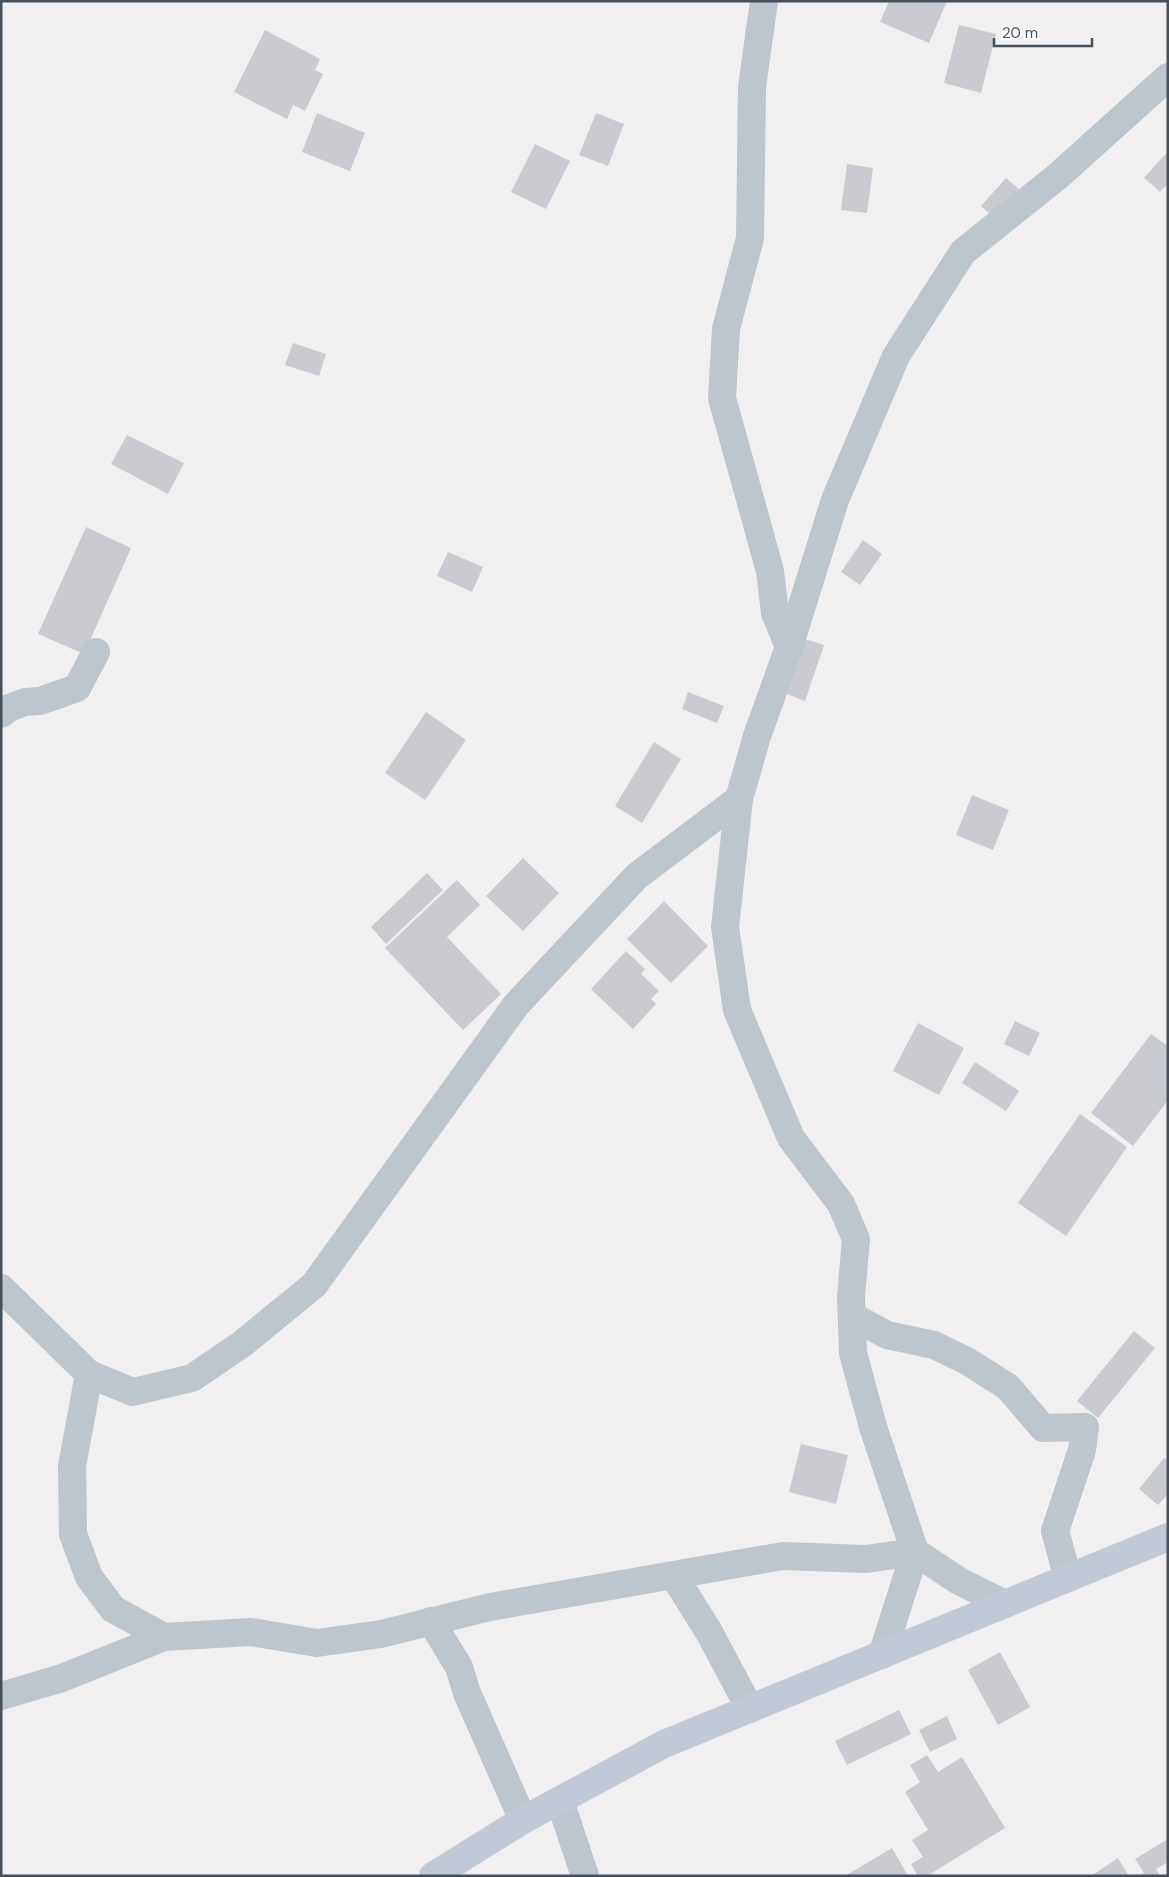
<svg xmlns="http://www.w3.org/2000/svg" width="1169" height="1877" viewBox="0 0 1169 1877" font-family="'DM Sans',sans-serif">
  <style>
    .building { fill: #c9cbd1 }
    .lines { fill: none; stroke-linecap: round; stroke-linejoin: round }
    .minor { stroke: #bdc5cd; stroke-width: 28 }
    .secondary { stroke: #c0c9d5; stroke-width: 28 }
  </style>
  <rect width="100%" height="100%" fill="#f1efef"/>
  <g class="building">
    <path d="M889,1H947L929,43L880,22Z"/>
    <path d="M959,25L996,34L981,93L944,83Z"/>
    <path d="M265,30L320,59L315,70L323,74L305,111L293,105L287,119L234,92Z"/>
    <path d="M317,113L365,133L350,171L302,152Z"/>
    <path d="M596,113L624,124L608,166L579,155Z"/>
    <path d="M535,144L570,161L546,209L511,192Z"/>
    <path d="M1168,151V183L1160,192L1144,178Z"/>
    <path d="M847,164L873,168L867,213L841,210Z"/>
    <path d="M1006,178L1019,189L994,218L981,206Z"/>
    <path d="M293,343L326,354L319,376L285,365Z"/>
    <path d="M127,435L184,463L168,494L111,464Z"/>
    <path d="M86,527L131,548L84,654L38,634Z"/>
    <path d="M863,540L882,554L860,585L841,572Z"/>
    <path d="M448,552L483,567L472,592L437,576Z"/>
    <path d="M805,639L824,645L805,701L787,694Z"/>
    <path d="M688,692L724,706L717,723L682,709Z"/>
    <path d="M426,712L466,740L425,800L385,773Z"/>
    <path d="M654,742L681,759L642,823L615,806Z"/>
    <path d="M972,795L1009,810L993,850L956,835Z"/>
    <path d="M523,858L559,893L523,931L486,896Z"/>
    <path d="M427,873L443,890L386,944L371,927Z"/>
    <path d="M457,880L480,905L447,937L501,994L463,1030L385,948Z"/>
    <path d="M664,901L708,946L671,983L627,939Z"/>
    <path d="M626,951L645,969L641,974L659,991L651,999L656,1004L633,1029L591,989Z"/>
    <path d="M1015,1021L1040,1033L1029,1056L1004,1044Z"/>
    <path d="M918,1023L964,1048L939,1095L893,1071Z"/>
    <path d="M1151,1034L1168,1046V1100L1133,1146L1091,1113Z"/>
    <path d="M975,1062L1019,1091L1006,1111L962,1083Z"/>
    <path d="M1080,1114L1127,1147L1066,1236L1018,1203Z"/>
    <path d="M1134,1331L1155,1348L1098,1418L1077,1401Z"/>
    <path d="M801,1444L848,1455L836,1504L789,1492Z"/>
    <path d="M1164,1458L1168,1461V1494L1158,1505L1139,1489Z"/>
    <path d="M1000,1652L1030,1707L998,1725L968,1670Z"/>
    <path d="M899,1710L911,1734L847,1765L835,1741Z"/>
    <path d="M947,1716L957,1739L930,1752L919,1730Z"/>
    <path d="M927,1755L938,1772L962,1757L1005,1828L927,1876H918L911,1864L923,1857L912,1840L928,1830L905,1792L920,1782L910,1765Z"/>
    <path d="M1168,1839V1862L1156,1869L1160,1876H1139L1144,1873L1135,1859Z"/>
    <path d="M892,1848L908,1876H845Z"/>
    <path d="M1118,1858L1128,1875L1091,1876Z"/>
  </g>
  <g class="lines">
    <g class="minor">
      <path d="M764,1L752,87L750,238L726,329L722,398L770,571L775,613L789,647"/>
      <path d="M1,714L9,708L25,702L40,701L77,688L96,652"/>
      <path d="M1,1288L89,1374L133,1392L192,1378L242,1344L314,1285L516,1005L637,876L739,799"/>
      <path d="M852,1316L887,1335L934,1345L967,1361L1008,1387L1043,1428L1085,1427L1082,1450L1055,1531L1068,1578"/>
      <path d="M89,1374L72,1466L73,1534L89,1577L113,1609L164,1637"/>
      <path d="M674,1576L709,1632L750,1709"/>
      <path d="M431,1621L459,1667L467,1693L523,1820"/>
      <path d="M882,1655L915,1552L873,1427L853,1353L851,1297L856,1239L841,1204L791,1138L737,1010L725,927L739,799L757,736L789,647L835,500L896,356L963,252L1058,176L1168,77"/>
      <path d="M1,1696L62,1678L164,1637L251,1632L317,1643L381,1634L490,1607L783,1556L866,1559L915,1552L959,1581L1005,1604"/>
      <path d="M560,1801L585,1876"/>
    </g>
    <path class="secondary" d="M433,1876L523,1820L664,1744L1168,1537"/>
  </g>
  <rect width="1169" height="1877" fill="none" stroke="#47515c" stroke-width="5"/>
  <path d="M994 38v8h98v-8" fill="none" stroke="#47515c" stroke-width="2.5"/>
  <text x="1002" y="38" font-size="15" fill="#47515c" stroke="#ffffff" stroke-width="4" paint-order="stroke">20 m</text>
</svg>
